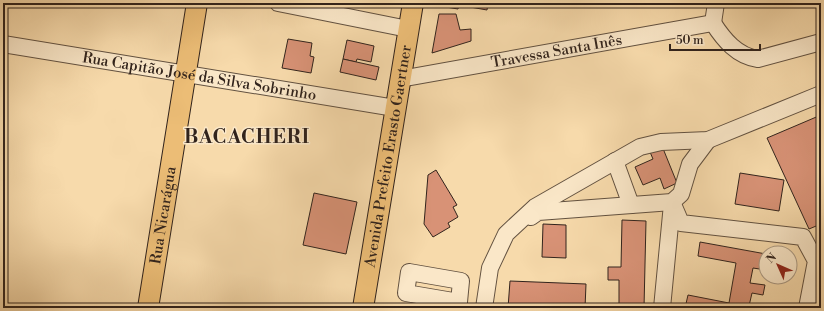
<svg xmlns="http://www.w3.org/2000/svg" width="824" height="311" viewBox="0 0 824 311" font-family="'Libre Bodoni',serif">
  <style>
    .building { fill: #d89276; stroke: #31231c }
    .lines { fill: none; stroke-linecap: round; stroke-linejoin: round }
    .minor-casing { stroke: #625140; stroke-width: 18 }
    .major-casing { stroke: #31231c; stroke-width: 22 }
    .minor { stroke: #fae7c8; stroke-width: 16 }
    .major { stroke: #ecbd76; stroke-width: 20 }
    .labels { text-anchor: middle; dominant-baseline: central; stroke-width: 3; stroke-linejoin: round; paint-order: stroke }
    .street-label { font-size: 15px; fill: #31231c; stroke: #fae7c8 }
    .district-label { font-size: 19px; font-weight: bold; letter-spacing: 1px; fill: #31231c; stroke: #fae7c8 }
  </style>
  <rect width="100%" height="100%" fill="#f7daab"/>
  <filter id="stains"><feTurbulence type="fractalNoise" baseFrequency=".005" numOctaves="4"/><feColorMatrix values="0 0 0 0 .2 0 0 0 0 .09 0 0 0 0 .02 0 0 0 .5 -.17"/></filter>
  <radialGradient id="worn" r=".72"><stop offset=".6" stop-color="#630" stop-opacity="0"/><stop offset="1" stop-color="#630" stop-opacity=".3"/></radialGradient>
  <g class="building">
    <path d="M440,3H488L487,10L459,5L458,9L440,6Z"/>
    <path d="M439,14H456L460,30L471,29V41L432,53Z"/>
    <path d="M288,39L312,43L310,56L314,57L311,73L282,68Z"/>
    <path d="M347,40L374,46L371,62L357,59L356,62L343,59Z"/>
    <path d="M343,59L379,67L376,80L340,72Z"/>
    <path d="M821,115V224L809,229L767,138Z"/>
    <path d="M662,146L677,183L664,189L660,178L643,185L635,167L653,159L650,152Z"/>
    <path d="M436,170L457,205L453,207L458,217L448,223L450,227L433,237L424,224L428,175Z"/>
    <path d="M740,173L784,180L779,211L735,204Z"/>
    <path d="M314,193L357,202L346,254L303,245Z"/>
    <path d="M622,220L646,221L644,308H619V280H608V267H621Z"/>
    <path d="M543,224L566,225V258L542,257Z"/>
    <path d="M700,242L766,254V270L753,268L750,283L765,285L763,295L752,293L749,306L760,308H685L688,295L729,303L736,263L698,256Z"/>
    <path d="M510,281L586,284L585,308H508Z"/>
  </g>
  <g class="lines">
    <g class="minor-casing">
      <g id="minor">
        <path d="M278,3L408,29"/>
        <path d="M713,23C724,40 737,56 758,59L821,42"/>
        <path d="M713,23L716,3"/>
        <path id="s1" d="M3,44L395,108"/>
        <path id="s2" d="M400,79L713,23"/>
        <path d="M615,161L631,205"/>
        <path d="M672,202L681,223L803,237L816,261L807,308"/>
        <path d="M531,217L538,212L672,202L681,194L690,164L708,140"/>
        <path d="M409,272L461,281L459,302L406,293Z"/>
        <path d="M484,308L490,268L506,234L535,207L640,147L661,142L708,140L821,94"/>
        <path d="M662,308L672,204"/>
      </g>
    </g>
    <g class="major-casing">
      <g id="major">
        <path id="s3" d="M148,308L197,3"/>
        <path id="s4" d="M363,308L413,3"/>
      </g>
    </g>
    <use href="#minor" class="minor"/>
    <use href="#major" class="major"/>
  </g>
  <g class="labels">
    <g class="street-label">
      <text stroke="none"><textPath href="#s2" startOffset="159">Travessa Santa Inês</textPath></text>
      <text stroke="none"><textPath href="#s1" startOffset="199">Rua Capitão José da Silva Sobrinho</textPath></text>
      <text stroke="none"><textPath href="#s4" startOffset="154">Avenida Prefeito Erasto Gaertner</textPath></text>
      <text stroke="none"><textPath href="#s3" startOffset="94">Rua Nicarágua</textPath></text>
    </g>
    <g class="district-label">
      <text x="247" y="137">BACACHERI</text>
    </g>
  </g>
  <rect width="824" height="311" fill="none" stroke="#f7daab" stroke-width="16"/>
  <rect x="4" y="4" width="816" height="303" fill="none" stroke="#31231c" stroke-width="2"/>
  <rect x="8" y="8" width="808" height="295" fill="none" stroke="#31231c"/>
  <g transform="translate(778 265) rotate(315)"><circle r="19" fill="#fae7c8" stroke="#aa9983"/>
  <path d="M0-3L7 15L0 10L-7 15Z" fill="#8f2418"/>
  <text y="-6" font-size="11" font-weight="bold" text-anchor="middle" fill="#31231c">N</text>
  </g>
  <path d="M670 44v6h90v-6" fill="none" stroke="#31231c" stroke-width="2"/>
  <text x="676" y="44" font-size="12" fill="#31231c" stroke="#fae7c8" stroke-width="3" paint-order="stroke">50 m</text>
  <rect width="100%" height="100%" filter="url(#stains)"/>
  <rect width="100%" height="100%" fill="url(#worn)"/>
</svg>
